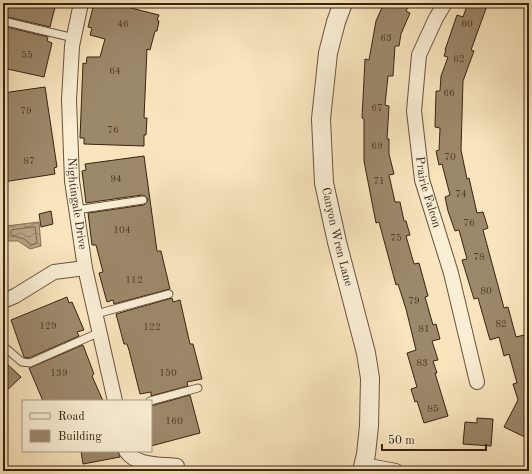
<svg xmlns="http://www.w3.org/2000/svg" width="532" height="474" viewBox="0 0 532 474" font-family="'Old Standard TT',serif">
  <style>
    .water { fill: url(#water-waves); stroke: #847055 }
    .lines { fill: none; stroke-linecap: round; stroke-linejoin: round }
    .shore { stroke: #78644a; stroke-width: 1 }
    .building { fill: #9c886a; stroke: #382410 }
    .service-casing { stroke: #68543c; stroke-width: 9 }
    .minor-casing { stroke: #68543c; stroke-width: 16 }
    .tertiary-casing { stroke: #68543c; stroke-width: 20 }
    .service { stroke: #faeed5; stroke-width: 7 }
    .minor { stroke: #faeed5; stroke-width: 14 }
    .tertiary { stroke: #faeed5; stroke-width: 18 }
    .labels { text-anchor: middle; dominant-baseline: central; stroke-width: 3; stroke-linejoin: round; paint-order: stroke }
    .number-label { font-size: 10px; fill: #513d26 }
    .street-label { font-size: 12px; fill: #382410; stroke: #faeed5 }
  </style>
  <defs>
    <pattern id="water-waves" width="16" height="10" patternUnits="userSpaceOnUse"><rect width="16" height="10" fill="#b7a383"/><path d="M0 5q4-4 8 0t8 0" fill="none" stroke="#96856a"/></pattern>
  </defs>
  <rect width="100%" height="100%" fill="#f8e5be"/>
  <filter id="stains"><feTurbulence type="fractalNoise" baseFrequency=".005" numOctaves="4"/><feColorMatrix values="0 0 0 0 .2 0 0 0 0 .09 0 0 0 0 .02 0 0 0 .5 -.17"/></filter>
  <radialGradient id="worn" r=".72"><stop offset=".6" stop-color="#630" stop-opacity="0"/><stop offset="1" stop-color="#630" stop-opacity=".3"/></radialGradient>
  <path class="water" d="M39,222L41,246L30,249L18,241H7L6,226Z"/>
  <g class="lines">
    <path class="shore" d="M35,227L37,242L35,244L31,245L24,239L11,235V231L12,230Z"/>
  </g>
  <g class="building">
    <path d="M3,3H56L50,27L3,16Z"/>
    <path d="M94,3H111L159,15L157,20L159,21L157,31H155L150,50L147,49L144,118H147L146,135H144V146L84,144V138H80L83,63L86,64L87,57H100L105,39L90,35L92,28L88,27Z"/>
    <path d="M384,3H410L406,11L410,13L401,34L399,46H395L393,76H388L385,105L389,106L387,139H389V154L394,174L389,175L395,202H400L404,221H406L410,235L406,236L414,264L419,263L428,296L425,297L433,325L436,324L440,339L432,341L438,360L433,361L437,373H435L448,416L424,423L417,401L415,402L411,389L417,387L407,353L416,350L406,309L398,284L396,285L379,222L376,223L364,161V119L362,118L365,59L369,60L376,21Z"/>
    <path d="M468,3H488L471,50L474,51L463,81L461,150L467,179L469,178L477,213L483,212L488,228L483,230L504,308L508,307L516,337L524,335L529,352V439L504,427L518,400L513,384L517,383L509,354L504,356L499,337L490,340L478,298L474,299L462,260L467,259L459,230L455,231L448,211L445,197L450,195L442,164L439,165L436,151L439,150L440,128L435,127L436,91H440L441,76L448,57L444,56L446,50H445L457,15L463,17Z"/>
    <path d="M3,26L48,37L47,41L52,43L44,77L3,68Z"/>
    <path d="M45,87L57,167L54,168L55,174L3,182V93Z"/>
    <path d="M144,156L157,251H161L170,289L114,304L113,300L107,302L99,273L103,272L96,245H92L88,213L144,205L147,202L148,199L145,196L142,195L86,203L82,171L86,170L85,164Z"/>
    <path d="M51,211L53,224L41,227L39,214Z"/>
    <path d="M67,297L69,303L72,302L84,330L77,332L79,336L29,358L24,357L11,320Z"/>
    <path d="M172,298L173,302L180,300L190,344H193L202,379L187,382L188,386L151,396V392L140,394L129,350L127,344H124L116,314Z"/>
    <path d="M83,345L94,374L92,376L103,401H43L29,368Z"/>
    <path d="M3,360L21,377L3,394Z"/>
    <path d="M190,395L200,433L151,446V406Z"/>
    <path d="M477,418L493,419L491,446L463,444L465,422L477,423Z"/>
    <path d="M81,451H118L120,457L83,464Z"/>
  </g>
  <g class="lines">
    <g class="service-casing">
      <g id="service">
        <path d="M3,21L74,38"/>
        <path d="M76,210L143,200"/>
        <path d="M96,314L169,294"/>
        <path d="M3,346L22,362L30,363L100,332"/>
        <path d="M150,401L198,388"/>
      </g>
    </g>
    <g class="minor-casing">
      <g id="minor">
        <path id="s1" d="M81,3L72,46L69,100L72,181L85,268L115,401"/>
        <path id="s2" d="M445,3L436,18L419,55L414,111L422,180L451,273L477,382"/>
        <path d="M3,301L15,296L54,272L85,268"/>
        <path d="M126,451C136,466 161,464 177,466"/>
        <path d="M364,465L396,471"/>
      </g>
    </g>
    <g class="tertiary-casing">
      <g id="tertiary">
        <path id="s3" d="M343,3L336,22L328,53L321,119L324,183L337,242L366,353L370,378L369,426L366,454L362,471"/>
      </g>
    </g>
    <use href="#service" class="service"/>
    <use href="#minor" class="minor"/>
    <use href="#tertiary" class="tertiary"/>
  </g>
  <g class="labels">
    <g class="number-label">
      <text x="123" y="24">46</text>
      <text x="467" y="24">60</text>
      <text x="386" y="38">63</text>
      <text x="27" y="55">55</text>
      <text x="459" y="59">62</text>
      <text x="115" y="71">64</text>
      <text x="449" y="93">66</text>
      <text x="377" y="108">67</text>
      <text x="26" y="111">79</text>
      <text x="113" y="130">76</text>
      <text x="377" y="146">69</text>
      <text x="450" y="157">70</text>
      <text x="29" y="161">87</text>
      <text x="116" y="179">94</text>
      <text x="379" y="181">71</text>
      <text x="461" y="194">74</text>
      <text x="469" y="223">76</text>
      <text x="122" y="230">104</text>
      <text x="396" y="238">75</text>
      <text x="479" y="257">78</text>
      <text x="134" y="280">112</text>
      <text x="486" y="291">80</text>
      <text x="414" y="301">79</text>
      <text x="501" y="324">82</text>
      <text x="48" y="326">129</text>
      <text x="152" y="327">122</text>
      <text x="424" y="329">81</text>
      <text x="422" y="363">83</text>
      <text x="59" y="373">139</text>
      <text x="168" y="373">150</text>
      <text x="433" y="409">85</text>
      <text x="174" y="421">160</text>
    </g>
    <g class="street-label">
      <text stroke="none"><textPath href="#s2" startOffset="197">Prairie Falcon</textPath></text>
      <text stroke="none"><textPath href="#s1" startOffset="202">Nightingale Drive</textPath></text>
      <text stroke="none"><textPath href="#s3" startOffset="238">Canyon Wren Lane</textPath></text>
    </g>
  </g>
  <rect width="532" height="474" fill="none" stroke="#f8e5be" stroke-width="16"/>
  <rect x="4" y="4" width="524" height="466" fill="none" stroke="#382410" stroke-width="2"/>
  <rect x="8" y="8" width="516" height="458" fill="none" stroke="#382410"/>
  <rect x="22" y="400" width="130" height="52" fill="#faeed5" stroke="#ac9d86"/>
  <rect x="30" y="413" width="20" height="6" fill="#faeed5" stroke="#ac9d86"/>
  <text x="58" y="420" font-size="12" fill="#382410">Road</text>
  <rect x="30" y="430" width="20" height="12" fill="#9c886a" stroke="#ac9d86"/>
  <text x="58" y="440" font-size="12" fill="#382410">Building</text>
  <path d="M382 444v6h104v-6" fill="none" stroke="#382410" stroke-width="2"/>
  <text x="388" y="444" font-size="12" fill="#382410" stroke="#faeed5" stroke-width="3" paint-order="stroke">50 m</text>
  <rect width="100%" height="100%" filter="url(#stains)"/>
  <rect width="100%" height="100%" fill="url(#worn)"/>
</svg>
